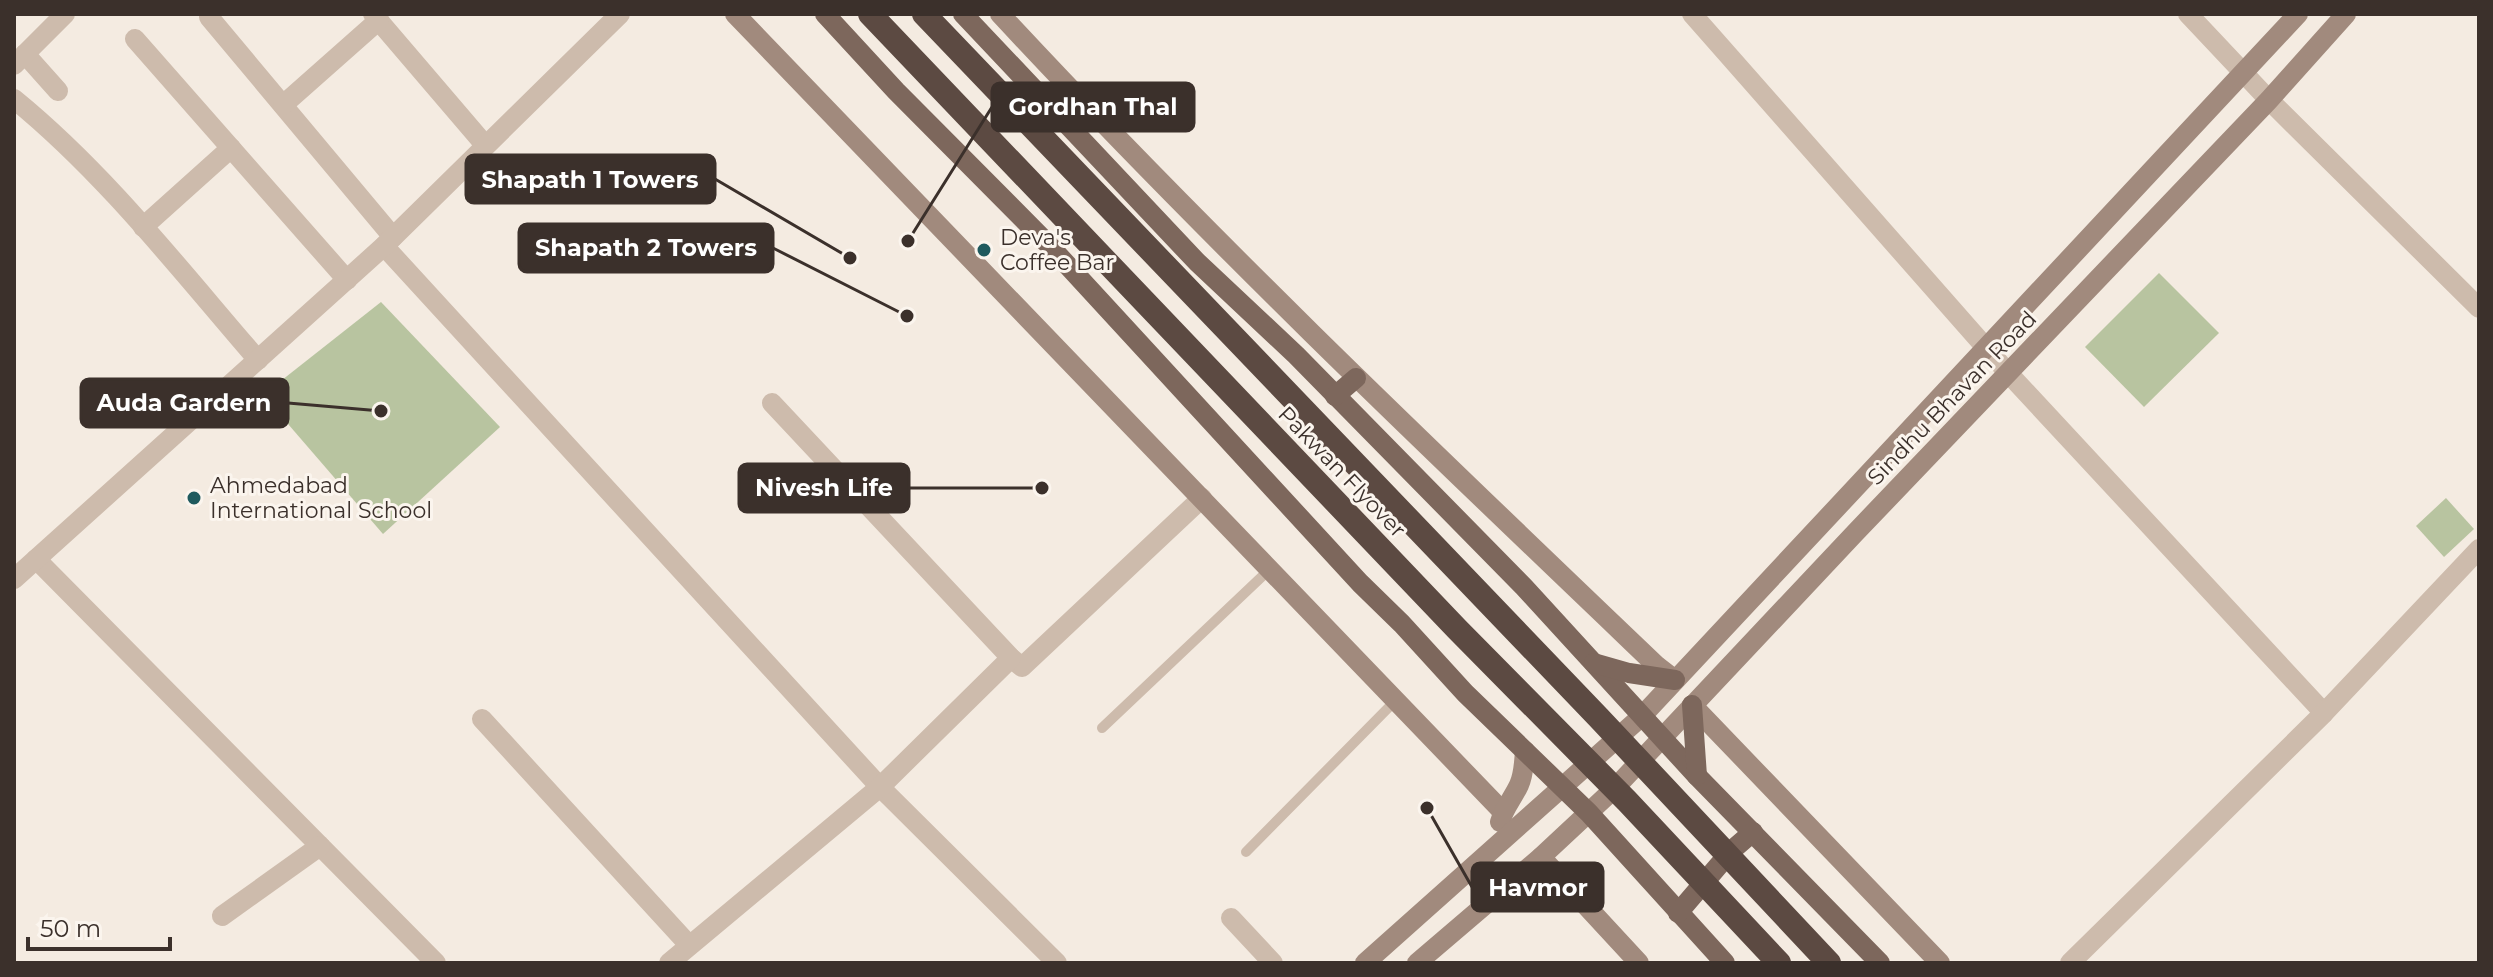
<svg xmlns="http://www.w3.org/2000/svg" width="2493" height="977" viewBox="0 0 2493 977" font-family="Montserrat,sans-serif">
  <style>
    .green { fill: #b8c4a0 }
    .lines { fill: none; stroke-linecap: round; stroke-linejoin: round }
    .lane { stroke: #cdbbac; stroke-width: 10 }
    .street { stroke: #cdbbac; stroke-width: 20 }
    .secondary { stroke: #a18a7d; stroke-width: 20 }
    .primary { stroke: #7d675c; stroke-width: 20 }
    .highway-bridge { stroke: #5c4a42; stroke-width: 24 }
    .poi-dot { fill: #1f5a5e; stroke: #fbf5ee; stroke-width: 3 }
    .labels { text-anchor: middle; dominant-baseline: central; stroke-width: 6; stroke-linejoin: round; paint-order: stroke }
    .poi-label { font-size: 22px; fill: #3b302b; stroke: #fbf5ee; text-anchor: start }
    .street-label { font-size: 22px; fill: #3b302b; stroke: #fbf5ee }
    .leader { fill: none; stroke: #3b302b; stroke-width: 3 }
    .callout-dot { fill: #3b302b; stroke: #fbf5ee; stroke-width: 3 }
    .callout { fill: #3b302b; stroke: #3b302b; stroke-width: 3 }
    .callout-label { font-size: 24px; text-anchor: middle; font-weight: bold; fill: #fff }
  </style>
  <rect width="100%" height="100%" fill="#f4ebe1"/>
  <g class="green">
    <path d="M2159,273L2219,333L2144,407L2085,347Z"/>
    <path d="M381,302L500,427L383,534L263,395Z"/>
    <path d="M2446,498L2474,529L2444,557L2416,526Z"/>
  </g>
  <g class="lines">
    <g class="lane">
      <path d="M1102,728L1270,569"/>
      <path d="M1246,852L1396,700"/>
    </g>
    <g class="street">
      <path d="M373,14L485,145"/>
      <path d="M1692,14L2009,374L2324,713"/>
      <path d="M2188,14L2269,100L2479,308"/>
      <path d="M209,17L393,237"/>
      <path d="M135,39L347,280"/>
      <path d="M25,54L58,91"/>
      <path d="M14,65L65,14"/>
      <path d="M14,99C106,174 180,270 258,360"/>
      <path d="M283,105L379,20"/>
      <path d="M143,227L231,148"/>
      <path d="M384,246L880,787L1057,963"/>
      <path d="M36,559L436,963"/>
      <path d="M14,579L384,246L620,14"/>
      <path d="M1011,658L1022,667L1202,498"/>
      <path d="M482,719L689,945"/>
      <path d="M222,916L320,846"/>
      <path d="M1231,918L1273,963"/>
      <path d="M669,963L880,787L1011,658L772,403"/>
      <path d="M2070,963L2324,713L2479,549"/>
    </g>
    <g class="secondary">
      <path d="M735,14L1503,812"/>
      <path d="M1000,14C1210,240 1434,453 1657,666L1675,680"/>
      <path d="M1692,705L1940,963"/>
      <path d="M1500,822C1504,808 1513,798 1519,785C1524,774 1524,762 1525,751"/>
      <path d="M1541,857L1639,963"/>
      <path d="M1365,963L1642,716L2298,14"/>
      <path d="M1417,963L1541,857L1615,788L1855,533L2269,100L2346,14"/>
    </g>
    <g class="primary">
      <path d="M825,14L896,91L1047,243L1360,583L1402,624L1465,693L1589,813L1725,963"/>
      <path d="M963,14L1197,262L1296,355L1524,587L1697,776L1880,963"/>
      <path d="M1335,396L1356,378"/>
      <path d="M1594,663L1629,673L1675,680"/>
      <path d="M1692,705L1697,776"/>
      <path d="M1678,913L1731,851L1753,832"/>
    </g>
    <g class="highway-bridge">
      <path d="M870,14L1457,629L1627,801L1779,963"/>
      <path d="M924,14L1599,718L1829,963"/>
    </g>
  </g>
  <g class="poi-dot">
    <circle cx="984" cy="250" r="8"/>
    <circle cx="194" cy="498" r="8"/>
  </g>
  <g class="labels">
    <g class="poi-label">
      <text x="1000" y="237">Deva's<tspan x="1000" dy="25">Coffee Bar</tspan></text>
      <text x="210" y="485">Ahmedabad<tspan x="210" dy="25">International School</tspan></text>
    </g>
    <g class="street-label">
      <text transform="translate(1952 398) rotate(-46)">Sindhu Bhavan Road</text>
      <text transform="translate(1342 472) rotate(46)">Pakwan Flyover</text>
    </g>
  </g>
  <path class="leader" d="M908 241L992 107M850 258L715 179M907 316L773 248M381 411L288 403M1042 488L909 488M1427 808L1472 887"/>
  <g class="callout-dot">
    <circle cx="908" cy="241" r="8"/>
    <circle cx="850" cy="258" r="8"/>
    <circle cx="907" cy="316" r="8"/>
    <circle cx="381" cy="411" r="8"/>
    <circle cx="1042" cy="488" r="8"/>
    <circle cx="1427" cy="808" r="8"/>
  </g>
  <g class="callout">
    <rect x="992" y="83" width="202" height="48" rx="8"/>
    <rect x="466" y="155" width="249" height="48" rx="8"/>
    <rect x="519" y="224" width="254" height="48" rx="8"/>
    <rect x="81" y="379" width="207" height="48" rx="8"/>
    <rect x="739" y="464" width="170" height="48" rx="8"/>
    <rect x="1472" y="863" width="131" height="48" rx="8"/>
  </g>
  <g class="callout-label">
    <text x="1093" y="115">Gordhan Thal</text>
    <text x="590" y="188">Shapath 1 Towers</text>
    <text x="646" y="256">Shapath 2 Towers</text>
    <text x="184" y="411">Auda Gardern</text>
    <text x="824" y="496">Nivesh Life</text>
    <text x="1538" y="896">Havmor</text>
  </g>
  <rect width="2493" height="977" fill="none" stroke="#3b302b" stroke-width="32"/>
  <path d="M28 937v12h142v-12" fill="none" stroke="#3b302b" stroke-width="4"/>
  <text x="40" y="937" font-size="24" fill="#3b302b" stroke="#fbf5ee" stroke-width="6" paint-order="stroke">50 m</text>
</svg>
